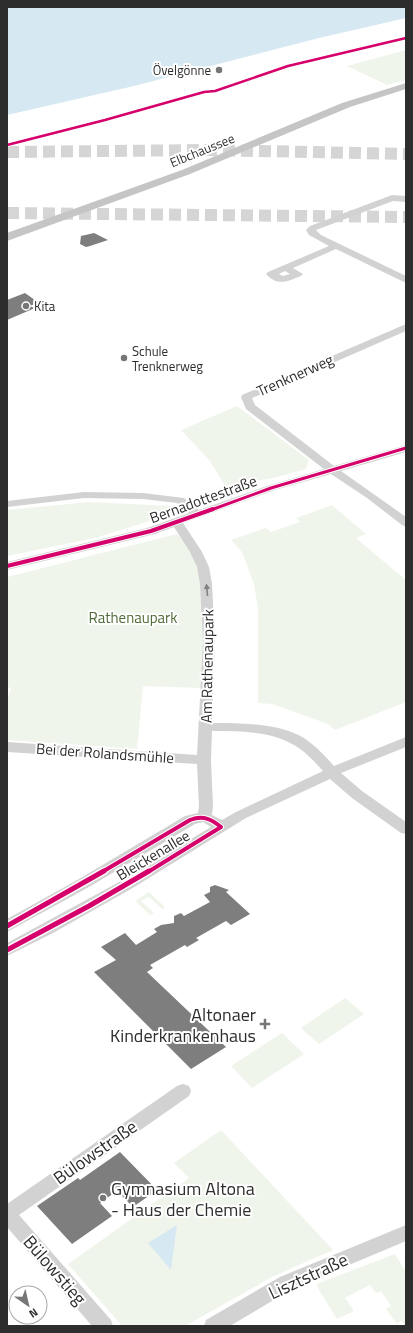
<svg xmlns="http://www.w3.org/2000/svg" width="413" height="1333" viewBox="0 0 413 1333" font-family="'Titillium Web',sans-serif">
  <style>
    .green { fill: #f0f5eb }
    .water { fill: #d6e8f2 }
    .building { fill: #7e7e7e }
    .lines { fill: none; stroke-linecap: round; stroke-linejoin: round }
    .highway-tunnel { stroke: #d5d5d5; stroke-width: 12; stroke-dasharray: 12 6; stroke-linecap: butt }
    .minor { fill: #d2d2d2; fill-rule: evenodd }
    .major { fill: #c5c5c5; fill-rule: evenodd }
    .cycleway-far3-casing { stroke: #fff; stroke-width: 4 }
    .cycleway-far2-casing { stroke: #fff; stroke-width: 5 }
    .cycleway-far1-casing { stroke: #fff; stroke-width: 6 }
    .cycleway-casing { stroke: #fff; stroke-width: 8 }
    .cycleway-far3 { stroke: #d6006c; stroke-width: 2.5 }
    .cycleway-far2 { stroke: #d6006c; stroke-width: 3 }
    .cycleway-far1 { stroke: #d6006c; stroke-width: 4 }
    .cycleway { stroke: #d6006c; stroke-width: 5 }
    .oneway { fill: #808080 }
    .poi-dot { fill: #767676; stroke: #fff; stroke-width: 1.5 }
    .labels { text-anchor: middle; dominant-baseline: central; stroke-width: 4; stroke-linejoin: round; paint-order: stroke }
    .far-poi-label { font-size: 13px; fill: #2d2d2d; stroke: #fff; text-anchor: start }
    .far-street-label { font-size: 13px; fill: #2d2d2d; stroke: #fff }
    .street-label { font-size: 15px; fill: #2d2d2d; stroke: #fff }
    .park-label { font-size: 15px; fill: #516b39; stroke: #fff }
    .near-poi-label { font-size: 18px; fill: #2d2d2d; stroke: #fff; text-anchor: end }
    .near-street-label { font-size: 18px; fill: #2d2d2d; stroke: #fff }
  </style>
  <rect width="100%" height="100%" fill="#fff"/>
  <g class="green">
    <path d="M406,50V80L387,85L347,66Z"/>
    <path d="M237,406L309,460L306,469L273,478L225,486L210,461L181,430Z"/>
    <path d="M89,502L171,506L175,510V513L95,538L7,556V510Z"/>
    <path d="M332,505L366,534L356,538L406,580V702L335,730L328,724L272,704L258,703V609L254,584L242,552L231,540L266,528L271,532L300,522L296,518Z"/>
    <path d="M177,534C182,540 189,546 192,553C209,589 203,648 201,688L143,686L137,749L7,740V701L11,688L7,687V577Z"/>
    <path d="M149,892L165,907L162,909L149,897L141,901L154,913L150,915L135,901Z"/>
    <path d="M345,998L364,1014L319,1044L301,1028Z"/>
    <path d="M282,1033L304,1054L252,1088L231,1066Z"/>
    <path d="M221,1130L333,1250L274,1276L185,1326H122L68,1264L189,1178L174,1163Z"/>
    <path d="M395,1254L406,1272V1326L401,1321L397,1324L386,1309L391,1306L381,1291L376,1293L370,1285L345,1298L354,1311L337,1319L319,1290L317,1285L319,1283Z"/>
  </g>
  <g class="water">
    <path d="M7,7H406V18L319,38L134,86L7,115Z"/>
    <path d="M177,1225L171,1270L148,1243Z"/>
  </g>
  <g class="building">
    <path d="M94,233L108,240L90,246L86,247L80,244L81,236Z"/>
    <path d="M25,293L39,303L29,306L35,308L7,320V300Z"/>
    <path d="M215,885L229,890L226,892L250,914L231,925L226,921L196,938L199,940L187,947L185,945L150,965L153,968L147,972L226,1047L191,1069L94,972L116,960L101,947L125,933L136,945L157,932L154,929L161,925L174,923V916L181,913L184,916L210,902L204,895L210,892V887Z"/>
    <path d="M120,1152L157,1190L133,1207L117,1191L100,1203L112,1216L72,1244L37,1206L78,1178L80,1180Z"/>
  </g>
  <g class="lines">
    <g class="highway-tunnel">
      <path d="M7,152L210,150L406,154"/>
      <path d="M7,213L406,217"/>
    </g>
    <g class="minor">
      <path d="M392,195L406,196V202L393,201L316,230L321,235L406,276V283L336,249L293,268L303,274L301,276C288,281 278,287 266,274L268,272L329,246L309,235L306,230L310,226ZM285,271L290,274L283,276L279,274Z"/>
      <path d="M406,324V331L252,398L255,405L334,466L406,445V452L341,471L406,517V527L402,525L367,498L331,474L275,490L183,523L202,552L209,567L212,584L215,641L212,723C242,723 278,723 304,738C316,746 325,756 334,766L406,737V747L341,773L362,791L406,822V834L401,833L352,798L330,779L246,818L131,889L53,933L7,956V943L121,881L211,827L203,822L195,824L89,887L7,932V919L79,879L185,816L198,813L199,806L197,764L7,752V742L197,755L203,641L200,584L197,567L190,552L174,527L155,534L7,570V562L147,528L189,513L177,503L143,499L84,498L7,507V501L84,492L143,493L184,498L199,510L267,486L324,469L246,409L241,397L242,395ZM212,731C238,731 269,731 292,744C304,750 314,761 323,771L236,812L222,820L212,815L213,806L211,760Z"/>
      <path d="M183,1084L189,1086L191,1091L189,1096L19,1215L111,1320L113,1326H92L7,1227V1204L177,1086Z"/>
      <path d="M406,1225V1241L292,1289L230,1326H204L206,1320L280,1277Z"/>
    </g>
    <path class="major" d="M406,83V89L350,107L190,174L7,241V233L182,170L342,103Z"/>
    <g class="cycleway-far3-casing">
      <path id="cycleway-far3" d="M7,145L105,120L204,92L215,91L288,66L406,38"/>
    </g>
    <g class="cycleway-far2-casing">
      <path id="cycleway-far2" d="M211,510L271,488L406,448"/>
    </g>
    <g class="cycleway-far1-casing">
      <g id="cycleway-far1">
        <path d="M7,566L151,531L213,509"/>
        <path d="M102,872L190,820C203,815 211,819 221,827L148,872"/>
      </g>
    </g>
    <g class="cycleway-casing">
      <g id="cycleway">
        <path d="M7,926L104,871"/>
        <path d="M7,950L89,906L149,871"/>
      </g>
    </g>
    <use href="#cycleway-far3" class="cycleway-far3"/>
    <use href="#cycleway-far2" class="cycleway-far2"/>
    <use href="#cycleway-far1" class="cycleway-far1"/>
    <use href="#cycleway" class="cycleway"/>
  </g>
  <defs><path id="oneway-solid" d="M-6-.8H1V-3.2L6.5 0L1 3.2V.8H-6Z"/></defs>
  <use class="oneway" href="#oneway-solid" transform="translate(207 590) rotate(-95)"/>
  <g class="poi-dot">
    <circle cx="219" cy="70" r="4"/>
    <circle cx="26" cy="306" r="4"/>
    <circle cx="124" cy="358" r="4"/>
    <path d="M263 1018h4v4h4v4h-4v4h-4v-4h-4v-4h4z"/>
    <circle cx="103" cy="1198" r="4"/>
  </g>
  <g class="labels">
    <g class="far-poi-label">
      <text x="211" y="70" text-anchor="end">Övelgönne</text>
      <text x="34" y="306">Kita</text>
      <text x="132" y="351">Schule<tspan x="132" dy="15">Trenknerweg</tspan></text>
    </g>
    <g class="far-street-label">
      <text transform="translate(202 150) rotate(-22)">Elbchaussee</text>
    </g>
    <g class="street-label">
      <text transform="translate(295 375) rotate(-24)">Trenknerweg</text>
      <text transform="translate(203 499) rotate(-20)">Bernadottestraße</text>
      <text transform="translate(207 666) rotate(-89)">Am Rathenaupark</text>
      <text transform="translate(105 753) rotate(4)">Bei der Rolandsmühle</text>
      <text transform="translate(153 855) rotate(-31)">Bleickenallee</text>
    </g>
    <g class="park-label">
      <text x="133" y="617">Rathenaupark</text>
    </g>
    <g class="near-poi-label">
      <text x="256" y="1014">Altonaer<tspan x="256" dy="21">Kinderkrankenhaus</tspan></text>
      <text x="111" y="1188" text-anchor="start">Gymnasium Altona<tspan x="111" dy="21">- Haus der Chemie</tspan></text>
    </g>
    <g class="near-street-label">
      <text transform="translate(95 1152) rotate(-35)">Bülowstraße</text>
      <text transform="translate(55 1270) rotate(49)">Bülowstieg</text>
      <text transform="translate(308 1276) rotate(-25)">Lisztstraße</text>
    </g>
  </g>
  <rect width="413" height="1333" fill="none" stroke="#2d2d2d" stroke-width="16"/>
  <g transform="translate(28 1305) rotate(146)"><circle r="19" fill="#ffffff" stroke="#ababab"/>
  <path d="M0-3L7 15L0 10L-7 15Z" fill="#767676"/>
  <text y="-6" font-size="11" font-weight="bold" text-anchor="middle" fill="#2d2d2d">N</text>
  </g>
</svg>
